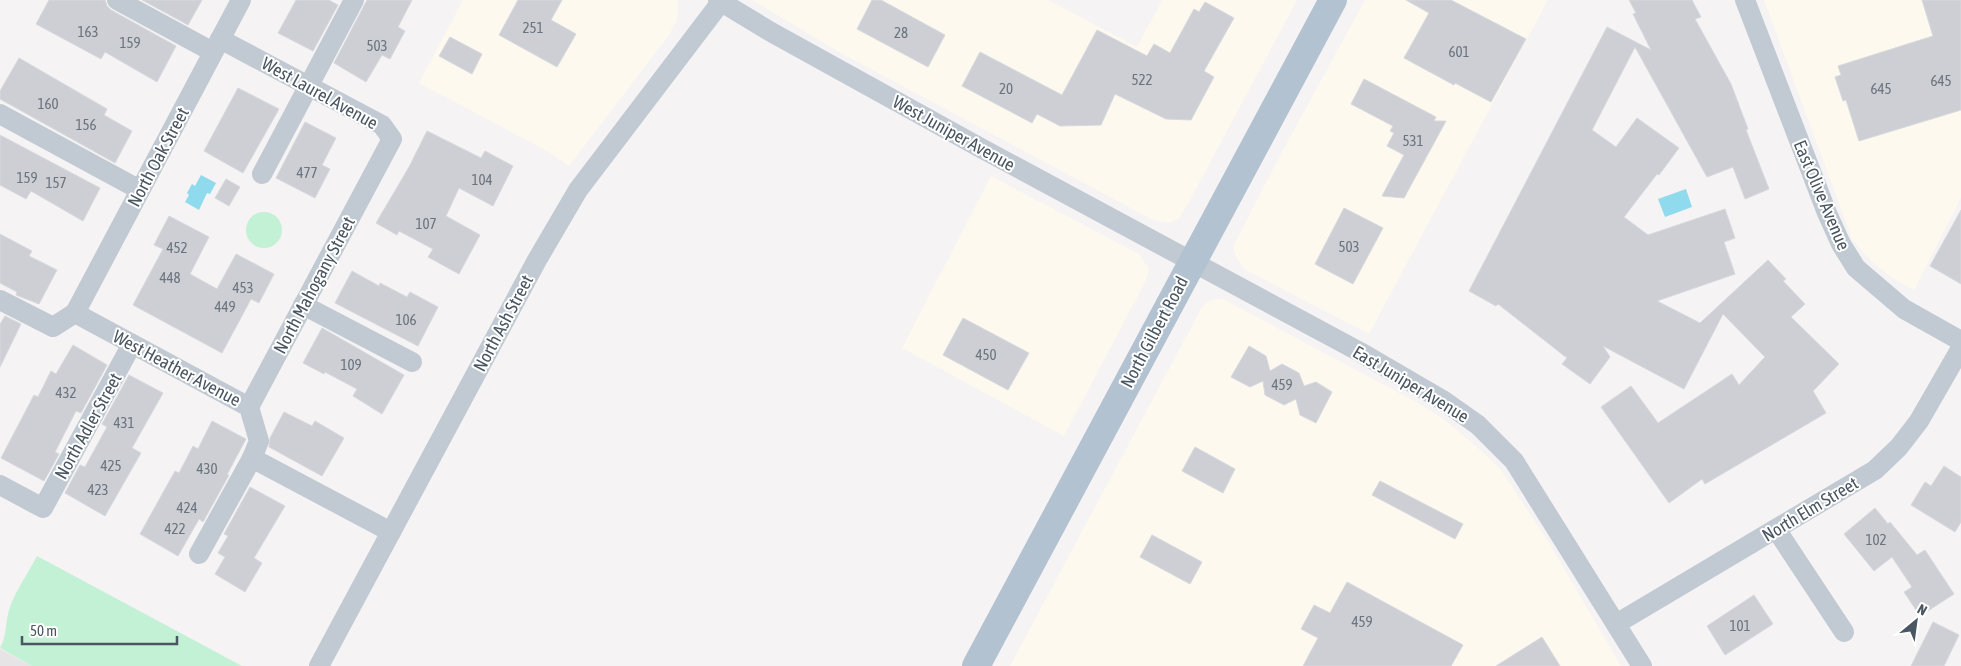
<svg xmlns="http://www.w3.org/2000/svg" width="1961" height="666" viewBox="0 0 1961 666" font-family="'Asap Condensed',sans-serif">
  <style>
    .commercial { fill: #fdf9ef }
    .education { fill: #e6e4e5 }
    .green { fill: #c3f1d5 }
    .water { fill: #90daee }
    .building { fill: #cdcfd5; stroke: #d7d9de }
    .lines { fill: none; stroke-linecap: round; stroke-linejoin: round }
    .minor { stroke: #c1cad2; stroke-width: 20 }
    .primary { stroke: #b3c2d1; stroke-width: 28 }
    .labels { text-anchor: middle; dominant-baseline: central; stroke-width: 4; stroke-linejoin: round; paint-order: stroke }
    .number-label { font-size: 15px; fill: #6b747e }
    .street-label { font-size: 18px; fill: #4a5661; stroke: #fff }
  </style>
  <rect width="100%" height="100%" fill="#f5f3f3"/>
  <g class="commercial">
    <path d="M463,0H678V2L677,20L669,35L569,166L549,152L419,83Z"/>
    <path d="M752,0H1048L1137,47L1162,0H1297L1189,202L1179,218L1170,223L1153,220L841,53Z"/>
    <path d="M1365,0H1548L1369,334L1244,269L1234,253V245L1277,161Z"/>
    <path d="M1764,0H1961V198L1914,290L1892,278L1871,261L1852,239Z"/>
    <path d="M991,176L1139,254L1149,269L1146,280L1064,436L902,348Z"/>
    <path d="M1215,299H1223L1420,404L1446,421L1478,448L1501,470L1549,543L1621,666H1010L1202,307L1207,302Z"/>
  </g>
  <path class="education" d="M0,649L32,666H0Z"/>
  <g class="green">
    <circle cx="264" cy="230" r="18"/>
    <path d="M37,556L242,666H32L0,648C7,636 5,621 10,607C16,590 29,572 37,556Z"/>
  </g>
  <g class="water">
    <path d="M201,175L216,183L210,194L207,193L199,210L185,202L189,195L187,193L192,184L195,186Z"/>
    <path d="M1686,189L1692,207L1665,217L1658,199Z"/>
  </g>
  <g class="building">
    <path d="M49,0H105L107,6L111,10L176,46L157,82L105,52L101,59L36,24Z"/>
    <path d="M142,0H202L188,25Z"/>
    <path d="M296,0H329L338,5L313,51L278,33Z"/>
    <path d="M367,0H412L398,27L405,31L390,59L382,55L366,82L334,63Z"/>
    <path d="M518,0H562L551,20L576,34L557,67L499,35Z"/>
    <path d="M872,0H881L945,35L928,67L857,29Z"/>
    <path d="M1406,0H1451L1526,39L1491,102L1455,83L1454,85L1404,58L1429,13Z"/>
    <path d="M1629,0H1692L1701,17L1695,19L1731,84L1748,129L1746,130L1769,189L1745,199L1733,167L1707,177L1635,47L1592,130L1616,147L1637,118L1679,148L1659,175L1657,174L1624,217L1648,235L1725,209L1735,238L1724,242L1735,274L1657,301L1700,323L1768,260L1786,279L1783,281L1805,304L1791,317L1839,364L1813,391L1826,413L1705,484L1702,479L1669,503L1601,407L1631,386L1658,423L1732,374L1739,385L1765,357L1723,314L1684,389L1603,346L1610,357L1590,384L1562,364L1567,358L1498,304L1496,306L1469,291L1607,27L1651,50L1633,14L1636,13Z"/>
    <path d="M1922,0H1961V110L1859,141L1846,100L1843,101L1835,77L1841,75L1838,66L1933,36Z"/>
    <path d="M1205,2L1234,18L1204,71L1214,77L1191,120L1166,119L1115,94L1101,125L1060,126L1037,114L1032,123L962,86L980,52L1062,95L1097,30L1147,56L1154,44L1170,53L1194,9L1199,12Z"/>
    <path d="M450,37L482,54L472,74L439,56Z"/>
    <path d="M19,58L107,109L104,115L132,131L115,163L0,99V91Z"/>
    <path d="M1364,79L1436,117L1434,121H1446L1404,198L1382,196L1404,155L1387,146L1394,133L1390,131L1393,126L1351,104Z"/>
    <path d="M238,88L279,109L243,173L204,151Z"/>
    <path d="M305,122L336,138L322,165L330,169L315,198L276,178Z"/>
    <path d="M427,131L481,158L485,151L513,166L493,206L459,188L446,216L480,235L459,274L428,257L433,249L399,231L397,235L376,223L409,167Z"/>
    <path d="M0,135L100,188L83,221L31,191L26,199L0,185Z"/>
    <path d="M226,179L240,187L229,206L215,198Z"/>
    <path d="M1344,208L1383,228L1353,284L1315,264Z"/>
    <path d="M1961,210V284L1930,266Z"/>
    <path d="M169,216L209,237L190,274L217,289L236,254L274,274L259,303L251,299L222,353L133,305L163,249L154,245Z"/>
    <path d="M0,234L32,251L29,256L57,270L39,304L16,295L17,292L0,283Z"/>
    <path d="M352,271L379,286L380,283L407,297L410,292L438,307L418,346L335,303Z"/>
    <path d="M5,316L21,324L0,367V324Z"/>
    <path d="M963,318L1029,353L1008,390L943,355Z"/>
    <path d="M322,328L404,375L382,414L353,396L357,389L325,372L324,374L303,363Z"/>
    <path d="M73,345L107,365L81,413L76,411L55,452L59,454L44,481L1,458L34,395L38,397L51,371L56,374Z"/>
    <path d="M1249,346L1266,356L1270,371L1282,364L1299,373L1304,386L1316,382L1332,392L1316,423L1300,415L1296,399L1284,405L1265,395L1263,381L1250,387L1231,377Z"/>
    <path d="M129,375L163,393L132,448L141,453L105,516L65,493L80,465L85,467L107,427L102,424Z"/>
    <path d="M284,412L312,426L315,421L344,438L322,476L269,447L270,438Z"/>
    <path d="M212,421L246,439L231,467L227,475H229L203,522L199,519L178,556L140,534L175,471L179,473L193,446L198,449Z"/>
    <path d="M1195,447L1235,469L1223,493L1182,471Z"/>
    <path d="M1944,466L1961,477V522L1955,532L1911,505L1925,482L1931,486Z"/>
    <path d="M1380,481L1463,524L1455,539L1372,495Z"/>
    <path d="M250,487L285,506L254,558L262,563L245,592L215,574L225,557L218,553L228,536L224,534Z"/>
    <path d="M1875,508L1888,524L1890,522L1917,555L1925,550L1954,594L1920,616L1904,592L1912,587L1892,557L1874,571L1844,534Z"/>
    <path d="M1152,535L1202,562L1190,584L1140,557Z"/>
    <path d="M1347,582L1463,645L1451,666H1303L1318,638L1301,629L1314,605L1330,613Z"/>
    <path d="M1754,595L1773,624L1725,655L1707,626Z"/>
    <path d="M1933,622L1959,635L1944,666H1911Z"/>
    <path d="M1542,637L1560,666H1496Z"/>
  </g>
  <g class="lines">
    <g class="minor">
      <path d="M117,0L213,52"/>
      <path d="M718,0L771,32L979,147L1360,352L1444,401L1478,425L1514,461L1642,666"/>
      <path d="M1745,0L1827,213L1841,244L1856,268L1904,309L1961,341"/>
      <path d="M220,39L382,125L392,139L249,407"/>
      <path d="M0,114L140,190"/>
      <path d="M262,174L354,0"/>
      <path d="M0,300L53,327L75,313"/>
      <path d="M303,305L412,362"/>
      <path d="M75,313L249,407L259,441L252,458L199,554"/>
      <path d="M75,313L241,0"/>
      <path d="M252,458L391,532"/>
      <path d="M0,485L43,508L132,344"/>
      <path d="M1776,529L1844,632"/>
      <path d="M1616,624L1875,470L1899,447L1919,421L1961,348"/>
      <path d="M319,666L537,260L578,190L721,2"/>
    </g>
    <path class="primary" d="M976,666L1333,0"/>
  </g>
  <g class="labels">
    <g class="number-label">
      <text x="533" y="27">251</text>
      <text x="88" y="31">163</text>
      <text x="901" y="32">28</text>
      <text x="130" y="42">159</text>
      <text x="377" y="45">503</text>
      <text x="1459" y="51">601</text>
      <text x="1142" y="79">522</text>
      <text x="1941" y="80">645</text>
      <text x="1006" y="88">20</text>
      <text x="1881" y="88">645</text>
      <text x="48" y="103">160</text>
      <text x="86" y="124">156</text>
      <text x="1413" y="140">531</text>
      <text x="307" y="172">477</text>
      <text x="27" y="177">159</text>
      <text x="482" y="179">104</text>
      <text x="56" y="182">157</text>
      <text x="426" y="223">107</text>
      <text x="1349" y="246">503</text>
      <text x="177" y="247">452</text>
      <text x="170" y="277">448</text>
      <text x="243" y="287">453</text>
      <text x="225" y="306">449</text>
      <text x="406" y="319">106</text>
      <text x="986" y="354">450</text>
      <text x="351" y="364">109</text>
      <text x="1282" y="384">459</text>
      <text x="66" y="392">432</text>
      <text x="124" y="422">431</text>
      <text x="111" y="465">425</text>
      <text x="207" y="468">430</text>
      <text x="98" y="489">423</text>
      <text x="187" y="507">424</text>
      <text x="175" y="528">422</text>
      <text x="1876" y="539">102</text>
      <text x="1362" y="621">459</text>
      <text x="1740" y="625">101</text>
    </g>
    <g class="street-label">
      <text transform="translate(320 93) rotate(29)">West Laurel Avenue</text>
      <text transform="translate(954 133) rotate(29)">West Juniper Avenue</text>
      <text transform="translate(158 157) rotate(-62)">North Oak Street</text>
      <text transform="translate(1822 195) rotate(67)">East Olive Avenue</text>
      <text transform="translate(314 285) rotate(-62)">North Mahogany Street</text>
      <text transform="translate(503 323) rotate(-62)">North Ash Street</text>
      <text transform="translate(1154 332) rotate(-62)">North Gilbert Road</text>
      <text transform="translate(177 368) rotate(28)">West Heather Avenue</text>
      <text transform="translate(1411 384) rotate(31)">East Juniper Avenue</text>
      <text transform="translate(88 426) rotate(-61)">North Adler Street</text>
      <text transform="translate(1810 509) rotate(-31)">North Elm Street</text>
    </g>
  </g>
  <g transform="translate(1916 621) rotate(29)" stroke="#ffffff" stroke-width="4" paint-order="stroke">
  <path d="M0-4L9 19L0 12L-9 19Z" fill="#4a5661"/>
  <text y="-8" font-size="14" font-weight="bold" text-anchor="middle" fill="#4a5661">N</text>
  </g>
  <path d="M22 636v8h155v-8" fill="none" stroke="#4a5661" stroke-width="2.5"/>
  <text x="30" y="636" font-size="15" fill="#4a5661" stroke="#ffffff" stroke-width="4" paint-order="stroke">50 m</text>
</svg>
